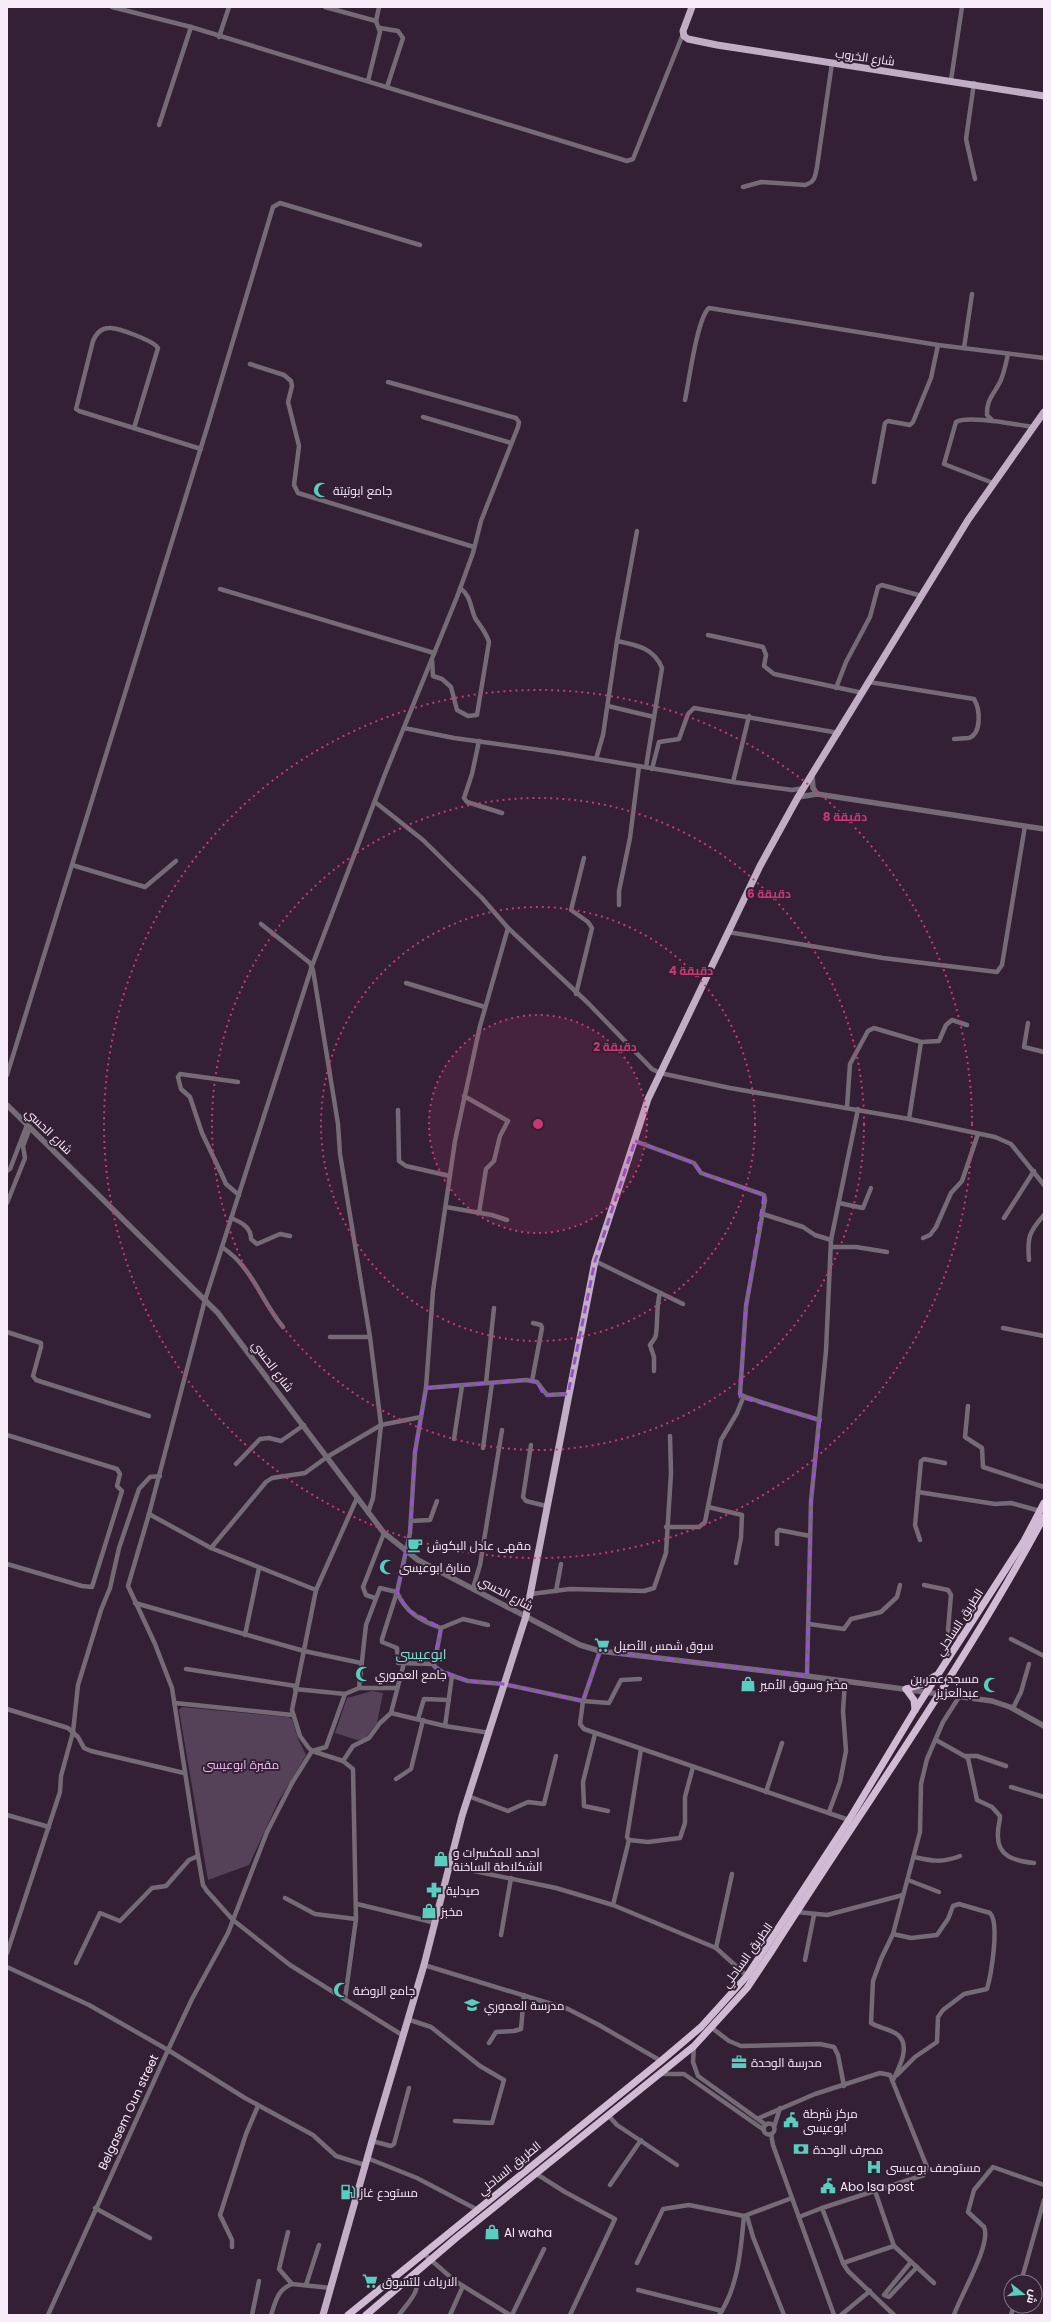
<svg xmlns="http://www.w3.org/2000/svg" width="1051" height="2322" viewBox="0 0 1051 2322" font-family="Poppins,Cairo,sans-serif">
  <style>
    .green { fill: #554158 }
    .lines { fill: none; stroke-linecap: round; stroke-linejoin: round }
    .minor { stroke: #746b76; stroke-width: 4.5 }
    .tertiary { stroke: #746b76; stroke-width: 5.5 }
    .primary { stroke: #c1adc4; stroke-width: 7 }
    .trunk { stroke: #d0bad4; stroke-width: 7 }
    .marked { fill: none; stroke: #9452cb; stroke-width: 3; stroke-dasharray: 8 5; stroke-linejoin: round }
    .ring { fill: none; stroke: #ca3873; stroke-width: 2; stroke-dasharray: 2 4 }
    .labels { text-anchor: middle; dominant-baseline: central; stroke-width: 4; stroke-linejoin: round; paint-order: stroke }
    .street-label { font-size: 12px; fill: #f9ecfa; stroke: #332035 }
    .poi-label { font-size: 12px; fill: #f9ecfa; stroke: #332035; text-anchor: start }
    .park-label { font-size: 12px; fill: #f2bff9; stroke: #332035 }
    .quarter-label { font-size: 14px; fill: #7be3d4; stroke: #332035 }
    .centre { fill: #ca3873; stroke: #332035; stroke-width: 2 }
    .ring-label { font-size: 12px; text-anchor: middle; font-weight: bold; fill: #ca3873; stroke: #332035; stroke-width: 4; stroke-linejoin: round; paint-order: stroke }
  </style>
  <rect width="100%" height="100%" fill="#332035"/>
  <g class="green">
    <path d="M372,1691L383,1693L377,1723L365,1739L357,1740L335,1733L347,1698Z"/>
    <path d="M182,1707L288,1717L292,1719L298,1739L306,1755L278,1802L249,1865L208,1880L179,1710Z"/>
  </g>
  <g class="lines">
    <g class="minor">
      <path d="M112,7L191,27L627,161L633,159L683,34"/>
      <path d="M325,7L376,21L380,32L368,81"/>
      <path d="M376,21L379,7"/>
      <path d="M380,28L398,31L403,38L387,87"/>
      <path d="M219,37L229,7"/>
      <path d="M951,80L962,7"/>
      <path d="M974,83L966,139L975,179"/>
      <path d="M159,125L191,27"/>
      <path d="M743,187L761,182L805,185C815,182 815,177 817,167L832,63"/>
      <path d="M964,348L972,294"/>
      <path d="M250,364L284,375L291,381L292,386L288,402L299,446L294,485L298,493L474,547"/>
      <path d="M388,382L516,418L519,422L518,427L481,521L473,553L457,597L385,774L312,966L205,1300L149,1514L128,1586L155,1644L172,1688L198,1856L203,1885L207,1891L233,1920L290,1965L402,2035"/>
      <path d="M685,400C689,382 697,318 709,308L938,345L1044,358"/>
      <path d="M423,417L511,443"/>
      <path d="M992,420L987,415C986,400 994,394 1000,382C1004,374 1006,363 1008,354"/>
      <path d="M134,428L158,348C154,341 117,327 109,328C101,328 96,334 93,341L76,409L79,411L201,449"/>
      <path d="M874,482L885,423L888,421L910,425L913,422L931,378L938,345"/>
      <path d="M993,483L944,464L956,422C968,415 1017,425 1034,427"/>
      <path d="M637,531L617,641C637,645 654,648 662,668L646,767"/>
      <path d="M220,589L434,653"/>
      <path d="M708,635L763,647L766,655L764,666L774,674L863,693"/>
      <path d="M432,660L433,676L442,679L451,687L457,710L468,716L477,715L489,642C486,632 480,626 475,618C470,606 471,596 460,588"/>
      <path d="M869,682L974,699C980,709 982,733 969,738L954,739"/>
      <path d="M836,688L846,662L870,617L878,587L882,585L922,596"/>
      <path d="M608,706L654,717"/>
      <path d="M404,728L454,738L561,753L733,782L792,790L804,788"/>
      <path d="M479,741L472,774L464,798L467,802L502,813"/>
      <path d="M596,759L603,735L617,641"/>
      <path d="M652,769L659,742L679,739L688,714L694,708L839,733"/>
      <path d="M733,782L749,716"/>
      <path d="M375,802L423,840L482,898L508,928L588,1003L652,1069L660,1073L730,1088L909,1119L995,1137L1011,1144L1044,1185"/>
      <path d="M72,865L145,887L176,861"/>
      <path d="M619,905V891L630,838L639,766"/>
      <path d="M261,924L310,963L313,970L338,1124L340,1154L370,1337L381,1425L373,1498L368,1513"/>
      <path d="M728,932L883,958L997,972L1002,965L1025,826"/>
      <path d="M406,983L485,1007"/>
      <path d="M576,994L592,928L588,922L571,910L584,858"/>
      <path d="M1028,1023L1024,1047L1044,1052"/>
      <path d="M921,1042L939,1041L946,1025L952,1020L967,1025"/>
      <path d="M7,1075L207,428L273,207L280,203L420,245"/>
      <path d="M238,1082L180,1074L178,1077L181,1089L190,1097L202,1133L222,1175L226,1184L239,1195"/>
      <path d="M464,1096L508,1121L500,1136L494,1161L486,1169L479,1213"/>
      <path d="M847,1107L850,1064L868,1031L874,1028L921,1042L909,1119"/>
      <path d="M398,1110L399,1161L406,1166L450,1176"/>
      <path d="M635,1141L694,1163L701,1173L764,1195L765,1200L746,1306L740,1394C742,1397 809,1417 820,1420"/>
      <path d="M7,1171L10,1169L27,1125"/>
      <path d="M7,1203L25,1158L23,1146L30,1128"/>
      <path d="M839,1203L863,1208L871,1188"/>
      <path d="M446,1207L492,1215L507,1220"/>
      <path d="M763,1214L803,1227L815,1235L831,1240"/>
      <path d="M231,1218C241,1222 251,1227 251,1239L257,1244L280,1234L290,1236"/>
      <path d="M1004,1218L1034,1171"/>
      <path d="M923,1238L930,1235L936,1227L951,1193L962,1181L978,1134"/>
      <path d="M222,1247C254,1269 259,1298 283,1327"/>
      <path d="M831,1247H856L887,1252"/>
      <path d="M1029,1260C1027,1237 1029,1232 1044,1215"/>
      <path d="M595,1261L683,1304"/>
      <path d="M1003,1328L1044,1336"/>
      <path d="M7,1332L41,1343V1347L33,1376L36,1380L149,1416"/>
      <path d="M330,1337H370"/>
      <path d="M654,1371V1357L650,1345C652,1341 656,1339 656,1334C658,1321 656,1306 660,1293"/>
      <path d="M532,1381L542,1328L541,1325L533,1323"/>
      <path d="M486,1383L494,1308"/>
      <path d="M426,1388L526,1380L537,1382L547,1395L568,1394"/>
      <path d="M968,1406L965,1437L982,1448L983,1467L1044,1487"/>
      <path d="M7,1435L117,1469L120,1474L117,1486L122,1491L92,1587L82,1586L7,1564"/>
      <path d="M454,1439L462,1386"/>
      <path d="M531,1445L523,1497L526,1501L546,1506"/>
      <path d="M483,1448L492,1383"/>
      <path d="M236,1464L260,1439L269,1438L281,1441L304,1425"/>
      <path d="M918,1492L995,1504L1011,1503L1040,1511"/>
      <path d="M708,1507L742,1515L741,1538L736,1563"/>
      <path d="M149,1514L211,1548L316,1590"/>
      <path d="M411,1521L430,1520L437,1501"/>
      <path d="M666,1527H699L705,1522L721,1440L737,1413L743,1398"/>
      <path d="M920,1540L915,1525L921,1461L924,1459L945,1463"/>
      <path d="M777,1544V1532L779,1530L810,1536"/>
      <path d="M211,1548L266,1482L272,1478L305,1473L327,1457L381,1425L421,1417"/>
      <path d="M924,1585L948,1590L951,1595L948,1630L962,1639"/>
      <path d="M473,1588L480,1565L502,1430"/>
      <path d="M556,1591L561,1564"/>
      <path d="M531,1594L570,1589L644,1591L654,1588L666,1553L671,1473L670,1436"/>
      <path d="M375,1598L366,1595L363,1587L384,1533"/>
      <path d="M135,1603L304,1651L361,1663"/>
      <path d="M809,1624L844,1629L851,1619L881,1612L897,1597L900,1585"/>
      <path d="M441,1628L434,1666L444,1673L468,1681L503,1684L583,1701L609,1703L621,1680L640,1679"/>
      <path d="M245,1635L259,1568"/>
      <path d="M1011,1639L1044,1656"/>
      <path d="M600,1651L583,1701L580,1724L584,1729L849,1820"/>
      <path d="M433,1664L398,1663L397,1648L382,1642V1639L397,1592L410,1533L415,1452L426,1388L433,1291L455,1141L480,1026L508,928"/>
      <path d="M186,1669L296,1686"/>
      <path d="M807,1676L811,1501L826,1351L831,1240L858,1109"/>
      <path d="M359,1688L366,1625L380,1588L397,1592C405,1612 421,1621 441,1628L463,1619L488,1625"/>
      <path d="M295,1689L345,1694"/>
      <path d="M175,1703L293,1715"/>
      <path d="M1013,1708L1021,1692L1029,1664"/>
      <path d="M7,1709L68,1728L78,1737L84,1748L91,1751L184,1773"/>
      <path d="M391,1713L445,1726L490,1733"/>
      <path d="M418,1719L424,1699L449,1700"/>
      <path d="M445,1726L452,1676"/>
      <path d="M595,1734L583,1782L584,1806L608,1811"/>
      <path d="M936,1740L968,1758L977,1800L992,1807L1000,1816C1000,1822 998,1826 998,1832C996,1857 1015,1861 1034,1863"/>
      <path d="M965,1756H977L1006,1766"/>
      <path d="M343,1761L353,1746L369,1738L380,1723L391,1713L404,1663"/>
      <path d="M396,1779L411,1769L423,1720"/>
      <path d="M1011,1787L1044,1797"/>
      <path d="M766,1792L782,1743"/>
      <path d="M468,1796L508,1811L528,1802L544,1804L556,1756"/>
      <path d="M829,1812L840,1782L846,1751L843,1711L845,1681"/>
      <path d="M7,1815L49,1827"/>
      <path d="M629,1840L648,1842L680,1838L685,1823V1797L693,1767"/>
      <path d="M914,1857C931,1861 943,1863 960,1856"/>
      <path d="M450,1866L556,1888L613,1905L716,1948L747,1976"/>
      <path d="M908,1880L939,1892"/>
      <path d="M285,1898L315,1914L356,1919"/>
      <path d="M357,1904L436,1923"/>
      <path d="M613,1905L629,1840L627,1837L641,1749"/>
      <path d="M797,1912L827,1915L903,1895"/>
      <path d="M893,1934L911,1938L937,1935L948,1919L953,1906L959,1904L990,1913C1000,1923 991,1975 987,1989L964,1994L943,2010L938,2017L937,2042L915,2057L897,2075"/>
      <path d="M501,1935L511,1878"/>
      <path d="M716,1948L732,1874"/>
      <path d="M7,1953L60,1792L61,1776L73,1732L78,1685L101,1610L110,1588L119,1548L139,1489L150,1477L160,1476"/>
      <path d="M805,1960L814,1915"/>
      <path d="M76,1963L100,1913L120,1921L152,1888L166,1886L189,1860L198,1856"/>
      <path d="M424,1965L568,2009L599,2025L661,2061"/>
      <path d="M7,1967L89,2005L168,2050L245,2098L313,2135L336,2156L365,2165"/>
      <path d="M345,1999L356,1919L353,1769L343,1761L312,1751L308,1747L300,1736L292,1710L316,1590L357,1498"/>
      <path d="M407,2019L431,2027L480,2066L504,2080L492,2123L455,2121"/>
      <path d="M712,2028L729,2041L741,2046L820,2044L834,2047L838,2055L844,2086"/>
      <path d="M489,2043L496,2032L514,2031L521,2029L524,1995"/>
      <path d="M694,2046L693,2062L698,2076L766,2125"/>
      <path d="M661,2074H684L764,2130"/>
      <path d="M893,2080C899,2068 911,2046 898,2035C891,2029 879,2028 871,2023L873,1981L881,1959L893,1934L920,1832L921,1784L927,1759L943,1722L959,1697"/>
      <path d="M608,2115L617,2125L677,2165"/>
      <path d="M759,2118L815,2094L880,2073L890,2075L927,2167L924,2175L822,2208"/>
      <circle cx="769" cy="2129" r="5.5"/>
      <path d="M774,2127L780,2108"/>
      <path d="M771,2134L773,2145L834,2315"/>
      <path d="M372,2141L391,2146L394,2144L409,2088"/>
      <path d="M367,2158L417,2178L476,2209"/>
      <path d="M535,2173L565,2192L615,2219L570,2315"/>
      <path d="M610,2185L641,2140"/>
      <path d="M875,2191L894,2246L934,2283"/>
      <path d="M95,2208L150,2238"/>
      <path d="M747,2216L753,2237L784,2315"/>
      <path d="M799,2217L822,2208L843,2263L848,2271L894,2315"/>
      <path d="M288,2232L279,2269L292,2284L331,2288"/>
      <path d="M232,2247V2240L220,2215L246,2134L258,2106"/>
      <path d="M423,2253L455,2281L510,2315"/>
      <path d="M911,2262L884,2295L889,2297L917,2267"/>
      <path d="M637,2263L663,2209L689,2205L744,2216L792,2198"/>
      <path d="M843,2263L894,2246"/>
      <path d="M1021,2282L1044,2200"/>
      <path d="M306,2285L319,2245"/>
      <path d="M638,2290L722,2311"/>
      <path d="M48,2315L168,2050L192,1999L228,1933L267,1832L292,1783L312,1751L326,1747L345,1694L359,1688H397"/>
      <path d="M252,2315L259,2281"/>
      <path d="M271,2315C276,2301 277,2290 292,2284"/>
      <path d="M399,2315C409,2301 423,2290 414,2274"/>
      <path d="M450,2315L463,2286"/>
      <path d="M512,2315L544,2249"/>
      <path d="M719,2315C738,2288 741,2249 744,2216"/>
      <path d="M841,2315L870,2291"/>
      <path d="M954,2315C960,2296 992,2244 984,2227L968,2212L974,2190L993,2167L1044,2185"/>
      <path d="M1011,2315L1014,2306"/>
    </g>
    <g class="tertiary">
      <path d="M812,776L813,788L817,794"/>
      <path d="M798,797L817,794L1044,829"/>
      <path d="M7,1105L218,1313L384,1533L418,1560L580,1645L600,1651L807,1676L992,1701L1010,1707L1044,1726"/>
    </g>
    <g class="primary">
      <path d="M692,7L683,31L684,36L688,39L717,45L1044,96"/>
      <path d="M323,2315L372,2141L424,1965L462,1816L526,1616L595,1261L648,1099L760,866L798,797L968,520L1044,412"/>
    </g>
    <g class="trunk">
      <path d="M906,1689L923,1684L935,1676"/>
      <path d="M906,1689L914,1700L915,1710"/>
      <path d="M348,2315L661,2061L701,2027L747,1976L849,1820L915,1710L1024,1541L1044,1503"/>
      <path d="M366,2315L456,2238L694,2046L747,1988L771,1952C862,1809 964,1666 1044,1517"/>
    </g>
  </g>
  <path class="marked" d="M635,1141L694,1163L701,1173L764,1195L746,1306L740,1397L820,1420L811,1501L807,1676L600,1651L583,1701L503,1684L468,1681L435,1668L433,1664L441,1628L408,1610L397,1592L410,1533L415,1452L426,1388L526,1380L537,1382L544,1395L568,1394L595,1261Z"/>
  <circle cx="538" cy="1124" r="109" fill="#ca3873" fill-opacity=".12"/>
  <g class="ring">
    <circle cx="538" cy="1124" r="109"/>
    <circle cx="538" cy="1124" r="217"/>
    <circle cx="538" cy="1124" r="326"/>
    <circle cx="538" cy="1124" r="434"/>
  </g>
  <defs>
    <g id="mosque-bare" transform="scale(1.2)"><path d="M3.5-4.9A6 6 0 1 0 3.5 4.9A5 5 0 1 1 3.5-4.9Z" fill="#59cebf" stroke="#332035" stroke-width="2.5" paint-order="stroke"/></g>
    <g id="cafe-bare" transform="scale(1.2)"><path d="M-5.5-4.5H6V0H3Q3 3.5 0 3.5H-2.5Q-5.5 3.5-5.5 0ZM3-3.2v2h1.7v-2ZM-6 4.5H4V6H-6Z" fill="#59cebf" stroke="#332035" stroke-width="2.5" paint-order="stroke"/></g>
    <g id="supermarket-bare" transform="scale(1.2)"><path d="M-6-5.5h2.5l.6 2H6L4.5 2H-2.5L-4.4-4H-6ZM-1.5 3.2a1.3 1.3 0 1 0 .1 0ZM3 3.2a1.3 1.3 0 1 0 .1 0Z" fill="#59cebf" stroke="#332035" stroke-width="2.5" paint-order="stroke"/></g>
    <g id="shop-bare" transform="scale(1.2)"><path d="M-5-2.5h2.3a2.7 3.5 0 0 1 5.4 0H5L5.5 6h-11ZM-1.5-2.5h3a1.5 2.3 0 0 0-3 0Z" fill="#59cebf" stroke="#332035" stroke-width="2.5" paint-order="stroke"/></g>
    <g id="pharmacy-bare" transform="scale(1.2)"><path d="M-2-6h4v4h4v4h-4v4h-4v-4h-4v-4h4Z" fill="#59cebf" stroke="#332035" stroke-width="2.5" paint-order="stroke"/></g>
    <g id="school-bare" transform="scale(1.2)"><path d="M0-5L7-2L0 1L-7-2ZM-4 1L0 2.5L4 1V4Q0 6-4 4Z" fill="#59cebf" stroke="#332035" stroke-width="2.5" paint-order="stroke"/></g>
    <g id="office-bare" transform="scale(1.2)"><path d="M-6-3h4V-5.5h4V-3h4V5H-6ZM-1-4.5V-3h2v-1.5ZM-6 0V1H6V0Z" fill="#59cebf" stroke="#332035" stroke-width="2.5" paint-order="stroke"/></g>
    <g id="civic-bare" transform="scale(1.2)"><path d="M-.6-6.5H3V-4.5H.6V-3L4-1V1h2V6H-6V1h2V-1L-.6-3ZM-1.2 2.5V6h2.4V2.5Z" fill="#59cebf" stroke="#332035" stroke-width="2.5" paint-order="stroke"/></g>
    <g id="bank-bare" transform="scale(1.2)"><path d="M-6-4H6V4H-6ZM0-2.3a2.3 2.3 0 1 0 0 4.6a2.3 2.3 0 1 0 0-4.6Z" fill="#59cebf" stroke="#332035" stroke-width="2.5" paint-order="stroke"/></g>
    <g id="hospital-bare" transform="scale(1.2)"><path d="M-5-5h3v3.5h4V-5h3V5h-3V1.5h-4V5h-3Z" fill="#59cebf" stroke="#332035" stroke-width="2.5" paint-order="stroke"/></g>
    <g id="fuel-bare" transform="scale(1.2)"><path d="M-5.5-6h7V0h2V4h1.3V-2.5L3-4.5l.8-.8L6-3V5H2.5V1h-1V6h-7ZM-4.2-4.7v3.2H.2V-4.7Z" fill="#59cebf" stroke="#332035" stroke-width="2.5" paint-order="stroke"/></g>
  </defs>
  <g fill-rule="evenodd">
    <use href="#mosque-bare" x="321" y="490"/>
    <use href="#cafe-bare" x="415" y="1545"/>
    <use href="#mosque-bare" x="387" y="1567"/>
    <use href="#supermarket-bare" x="602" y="1645"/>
    <use href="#mosque-bare" x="363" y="1674"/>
    <use href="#shop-bare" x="748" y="1684"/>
    <use href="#mosque-bare" x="991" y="1685"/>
    <use href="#shop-bare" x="441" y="1859"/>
    <use href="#pharmacy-bare" x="434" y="1890"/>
    <use href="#shop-bare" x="429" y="1911"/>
    <use href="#mosque-bare" x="341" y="1990"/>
    <use href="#school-bare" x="472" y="2005"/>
    <use href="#office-bare" x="739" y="2062"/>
    <use href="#civic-bare" x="791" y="2120"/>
    <use href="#bank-bare" x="801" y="2149"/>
    <use href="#hospital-bare" x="874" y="2167"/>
    <use href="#civic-bare" x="828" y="2186"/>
    <use href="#fuel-bare" x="348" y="2192"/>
    <use href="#shop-bare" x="492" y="2232"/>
    <use href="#supermarket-bare" x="370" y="2281"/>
  </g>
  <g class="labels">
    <g class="street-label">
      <text transform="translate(865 57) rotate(8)">شارع الخروب</text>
      <text transform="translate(49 1131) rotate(44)">شارع الحسي</text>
      <text transform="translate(273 1366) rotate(53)">شارع الحسي</text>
      <text transform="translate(506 1593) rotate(28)">شارع الحسي</text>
      <text transform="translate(959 1622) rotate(-57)">الطريق الساحلي</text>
      <text transform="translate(747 1955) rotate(-54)">الطريق الساحلي</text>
      <text transform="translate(128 2112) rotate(-65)">Belgasem Oun street</text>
      <text transform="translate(509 2168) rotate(-39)">الطريق الساحلي</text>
    </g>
    <g class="poi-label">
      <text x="333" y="490">جامع ابوتيتة</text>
      <text x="427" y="1545">مقهى عادل البكوش</text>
      <text x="399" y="1567">منارة ابوعيسى</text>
      <text x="614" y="1645">سوق شمس الأصيل</text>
      <text x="375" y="1674">جامع العموري</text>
      <text x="979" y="1678" text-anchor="end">مسجد عمر بن<tspan x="979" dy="14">عبدالعزيز</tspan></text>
      <text x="760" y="1684">مخبز وسوق الأمير</text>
      <text x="453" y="1852">احمد للمكسرات و<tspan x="453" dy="14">الشكلاطة الساخنة</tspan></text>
      <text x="446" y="1890">صيدلية</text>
      <text x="441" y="1911">مخبز</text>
      <text x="353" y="1990">جامع الروضة</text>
      <text x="484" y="2005">مدرسة العموري</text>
      <text x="751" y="2062">مدرسة الوحدة</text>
      <text x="803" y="2113">مركز شرطة<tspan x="803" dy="14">ابوعيسى</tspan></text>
      <text x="813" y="2149">مصرف الوحدة</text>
      <text x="886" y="2167">مستوصف بوعيسى</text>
      <text x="840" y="2186">Abo Isa post</text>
      <text x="360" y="2192">مستودع غاز</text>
      <text x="504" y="2232">Al waha</text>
      <text x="382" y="2281">الارياف للتسوق</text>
    </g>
    <g class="park-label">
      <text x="241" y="1764">مقبرة ابوعيسى</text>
    </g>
    <g class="quarter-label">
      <text x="421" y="1654">ابوعيسى</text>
    </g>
  </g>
  <circle cx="538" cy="1124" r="6" class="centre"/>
  <g class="ring-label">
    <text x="845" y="821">8 دقيقة</text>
    <text x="769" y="898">6 دقيقة</text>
    <text x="691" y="975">4 دقيقة</text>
    <text x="615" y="1051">2 دقيقة</text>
  </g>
  <rect width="1051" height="2322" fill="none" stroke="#f9ecfa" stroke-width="16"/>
  <g transform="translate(1023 2294) rotate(107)"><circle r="19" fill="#332035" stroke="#827284"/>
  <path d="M0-3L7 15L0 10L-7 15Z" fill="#59cebf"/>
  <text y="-6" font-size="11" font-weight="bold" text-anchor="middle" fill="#f9ecfa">ش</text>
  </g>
</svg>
